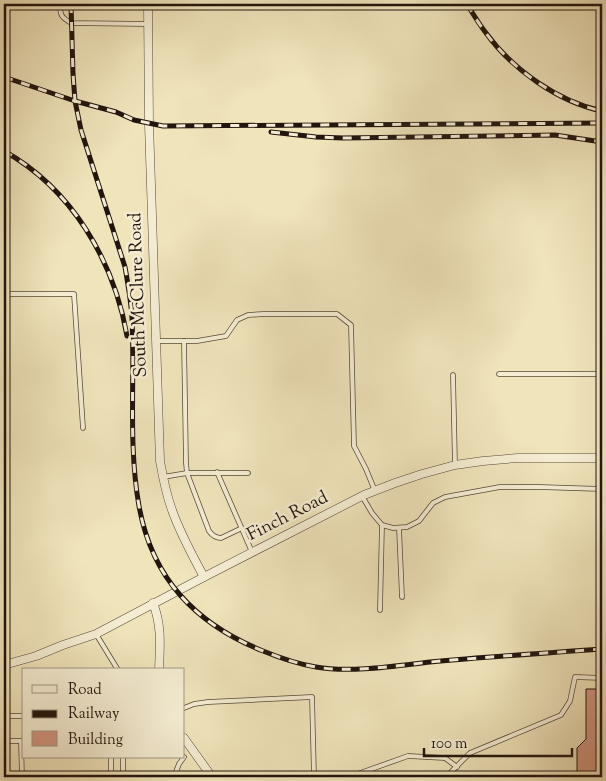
<svg xmlns="http://www.w3.org/2000/svg" width="606" height="781" viewBox="0 0 606 781" font-family="'Sorts Mill Goudy',serif">
  <style>
    .building { fill: #d29580; stroke: #22150e }
    .lines { fill: none; stroke-linecap: round; stroke-linejoin: round }
    .lane-casing { stroke: #564939; stroke-width: 5.5 }
    .street-casing { stroke: #564939; stroke-width: 9 }
    .lane { stroke: #f5edd3; stroke-width: 4 }
    .street { stroke: #f5edd3; stroke-width: 8 }
    .rail-casing { stroke: #22150e; stroke-width: 5 }
    .rail { stroke: #f5edd3; stroke-width: 3; stroke-dasharray: 9; stroke-linecap: butt }
    .labels { text-anchor: middle; dominant-baseline: central; stroke-width: 5; stroke-linejoin: round; paint-order: stroke }
    .street-label { font-size: 18px; fill: #22150e; stroke: #f5edd3 }
  </style>
  <rect width="100%" height="100%" fill="#f0e4bb"/>
  <filter id="stains"><feTurbulence type="fractalNoise" baseFrequency=".004" numOctaves="4"/><feColorMatrix values="0 0 0 0 .2 0 0 0 0 .09 0 0 0 0 .02 0 0 0 .5 -.17"/></filter>
  <radialGradient id="worn" r=".72"><stop offset=".6" stop-color="#630" stop-opacity="0"/><stop offset="1" stop-color="#630" stop-opacity=".3"/></radialGradient>
  <path class="building" d="M586,689H602V777H577V748L586,739Z"/>
  <g class="lines">
    <g class="lane-casing">
      <g id="lane">
        <path d="M60,4C60,15 61,17 71,23L148,24"/>
        <path d="M4,294H74L83,428"/>
        <path d="M156,341H197L226,336L237,320L248,315L264,314H337L351,325L354,446L366,469L375,491"/>
        <path d="M184,341L186,463L187,473L209,531C212,535 215,538 221,538L242,528"/>
        <path d="M499,374H602"/>
        <path d="M453,375L455,465"/>
        <path d="M217,472L252,552"/>
        <path d="M163,477L187,473H248"/>
        <path d="M362,496L372,513L382,525L393,528L407,527L419,521L433,503L445,497L500,487H539L602,489"/>
        <path d="M399,528L402,597"/>
        <path d="M380,610L382,525"/>
        <path d="M96,634L118,670"/>
        <path d="M184,708L194,704L208,702L312,697L314,777"/>
        <path d="M4,716H24"/>
        <path d="M4,741H21L22,777"/>
        <path d="M111,757V777"/>
        <path d="M123,757V777"/>
        <path d="M174,777L179,764L184,757"/>
        <path d="M349,777L408,756L445,758L457,767"/>
        <path d="M446,777L470,753L561,715L570,701L575,677L602,678"/>
      </g>
    </g>
    <g class="street-casing">
      <g id="street">
        <path d="M148,4L149,124L160,461C163,478 166,494 172,510C180,533 192,555 204,577"/>
        <path d="M153,603C162,626 160,646 159,670"/>
        <path d="M4,665L36,656L63,645L96,634L204,577L364,495L395,483L422,474L455,465L483,461L518,458H602"/>
        <path d="M184,738L212,777"/>
      </g>
    </g>
    <use href="#lane" class="lane"/>
    <use href="#street" class="street"/>
    <g class="rail-casing">
      <g id="rail">
        <path d="M71,4L73,74L75,101L81,130L125,267C128,284 131,301 132,318C135,381 128,444 139,506C152,579 196,624 263,651C280,658 298,664 316,667C350,673 395,666 430,662C487,657 545,653 602,649"/>
        <path d="M467,4C473,14 479,24 486,33C512,69 558,102 602,111"/>
        <path d="M4,77L75,101L116,112L134,120L163,126L602,123"/>
        <path d="M271,132L316,137L343,138L555,135L602,142"/>
        <path d="M4,151C72,189 114,261 127,336"/>
      </g>
    </g>
    <use href="#rail" class="rail"/>
  </g>
  <g class="labels">
    <g class="street-label">
      <text transform="translate(139 295) rotate(-92)">South McClure Road</text>
      <text transform="translate(288 517) rotate(-27)">Finch Road</text>
    </g>
  </g>
  <rect width="606" height="781" fill="none" stroke="#f0e4bb" stroke-width="20"/>
  <rect x="5" y="5" width="596" height="771" fill="none" stroke="#22150e" stroke-width="2.5"/>
  <rect x="10" y="10" width="586" height="761" fill="none" stroke="#22150e"/>
  <rect x="22" y="668" width="162" height="90" fill="#f5edd3" stroke="#a19784"/>
  <rect x="32" y="685" width="25" height="8" fill="#f5edd3" stroke="#a19784"/>
  <text x="68" y="694" font-size="15" fill="#22150e">Road</text>
  <rect x="32" y="710" width="25" height="8" fill="#22150e" stroke="#a19784"/>
  <text x="68" y="718" font-size="15" fill="#22150e">Railway</text>
  <rect x="32" y="731" width="25" height="15" fill="#d29580" stroke="#a19784"/>
  <text x="68" y="744" font-size="15" fill="#22150e">Building</text>
  <path d="M424 748v8h148v-8" fill="none" stroke="#22150e" stroke-width="2.5"/>
  <text x="431" y="748" font-size="15" fill="#22150e" stroke="#f5edd3" stroke-width="4" paint-order="stroke">100 m</text>
  <rect width="100%" height="100%" filter="url(#stains)"/>
  <rect width="100%" height="100%" fill="url(#worn)"/>
</svg>
